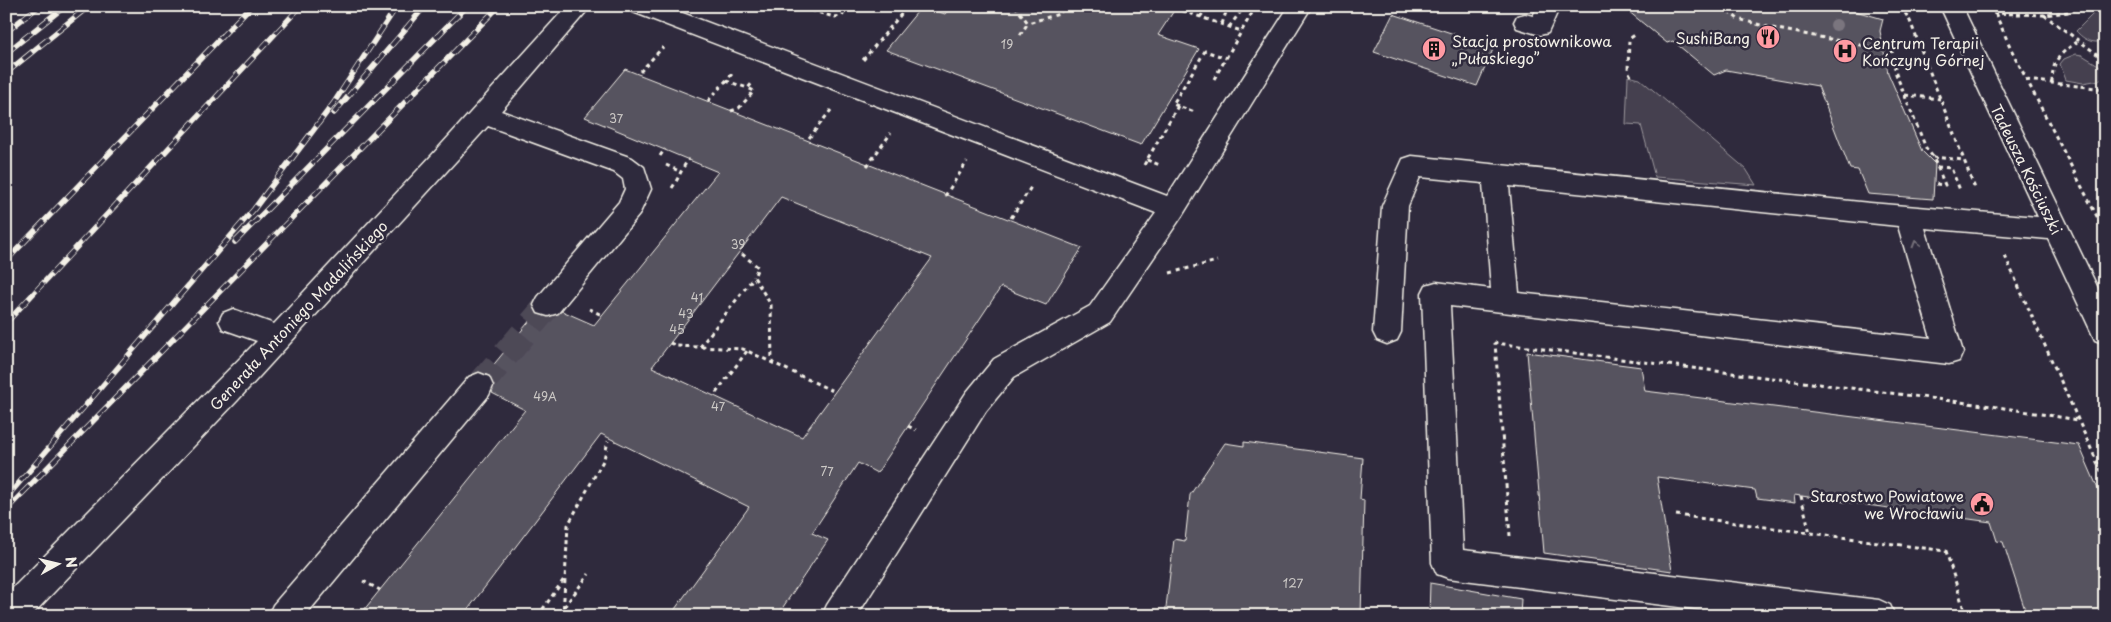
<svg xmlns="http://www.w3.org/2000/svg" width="2111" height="622" viewBox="0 0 2111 622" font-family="'Playpen Sans',sans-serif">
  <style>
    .green { fill: #454050; stroke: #9c989c }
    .building { fill: #56525f; stroke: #f4f1e8; fill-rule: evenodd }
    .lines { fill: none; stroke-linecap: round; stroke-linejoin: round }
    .minor-tunnel { stroke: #4d4857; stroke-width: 27; stroke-dasharray: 27 14; stroke-linecap: butt }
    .minor-casing { stroke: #f4f1e8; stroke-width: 3 }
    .path { stroke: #f4f1e8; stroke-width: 3; stroke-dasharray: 4 4; stroke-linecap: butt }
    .minor { fill: #2f2a3d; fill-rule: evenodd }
    .rail-casing { stroke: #f4f1e8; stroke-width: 5.5 }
    .rail { stroke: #2f2a3d; stroke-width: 4; stroke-dasharray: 11; stroke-linecap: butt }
    .tree { fill: #7a757e }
    .oneway { stroke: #747079 }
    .labels { text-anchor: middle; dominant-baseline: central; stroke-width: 5; stroke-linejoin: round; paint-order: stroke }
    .number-label { font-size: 12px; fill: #ccc9c6 }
    .poi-label { font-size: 15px; fill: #f4f1e8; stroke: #2f2a3d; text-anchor: end }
    .street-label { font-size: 15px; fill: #f4f1e8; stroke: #2f2a3d }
  </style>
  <rect width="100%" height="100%" fill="#2f2a3d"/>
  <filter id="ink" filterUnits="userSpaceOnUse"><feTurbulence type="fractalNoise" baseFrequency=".02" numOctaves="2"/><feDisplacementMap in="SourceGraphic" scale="10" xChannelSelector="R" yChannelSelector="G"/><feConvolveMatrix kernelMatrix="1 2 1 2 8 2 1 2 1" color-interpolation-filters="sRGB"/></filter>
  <g filter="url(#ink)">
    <g class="green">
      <path d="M2101,6H2105V40C2094,45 2084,40 2076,31Z"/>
      <path d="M2076,54L2082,55L2105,69V79L2083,83L2066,80L2060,64L2064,59Z"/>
      <path d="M1628,76L1640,79L1746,169L1756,185L1655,177L1641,125L1626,124Z"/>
    </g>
    <g class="building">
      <path d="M922,6L945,14L951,6H1177L1158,35L1199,49L1141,145L886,50Z"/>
      <path d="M1622,6H1838L1883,19L1880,31L1888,73L1922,151L1935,164L1933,199L1868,194L1858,170L1850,169L1818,86L1726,70L1714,75L1673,41L1667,43Z"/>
      <path d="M1393,14L1494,47L1477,86L1374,52Z"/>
      <path d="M625,69L1082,248L1046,305L1001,287L877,473L858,463L812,533L828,540L777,616H670L749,507L601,434L463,616H359L525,410L492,393L495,385L491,376L486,374L536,313L549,318L562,311L594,325L718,172L585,117ZM781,197L932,258L802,437L652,367Z"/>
      <path d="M1527,352L1641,367L1645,391L2079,445L2105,505V616H2027L2003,542L1997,541L1991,522L1794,495L1795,503L1757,498L1755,490L1657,477L1672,571L1544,553Z"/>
      <path d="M1244,442L1363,458L1360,499L1364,500L1361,616H1165L1174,539L1185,541L1190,495L1225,443L1244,446Z"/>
      <path d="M1430,583L1521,599L1520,616H1429Z"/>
    </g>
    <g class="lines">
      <path class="minor-tunnel" d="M479,386L548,305"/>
      <g class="minor-casing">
        <g id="minor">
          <path d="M567,6H591L501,111L632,158L644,167L651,189L639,215L558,313L548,316L538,313L534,305L538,297L619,202L625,189L623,179L614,172L488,126L237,401L31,616H6V595L257,341L223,329L219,321L223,313L233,309L274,324L432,155Z"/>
          <path d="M630,6H664L1167,196L1289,6H1312L1182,216L1110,322L1014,377L986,411L857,616H822L827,605L966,393L994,359L1090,306L1156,213L633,12Z"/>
          <path d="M1538,6H1560L1548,33L1540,35L1517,28L1514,22L1517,16L1525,14L1533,16Z"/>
          <path d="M1940,6H1962L2105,303V344L2095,340L2048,239L1925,228L1963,352L1959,361L1949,364L1450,306L1463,550L1879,600L1890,605L1895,616H1750L1448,578L1437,574L1432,563L1422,293L1426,285L1436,282L1491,289L1483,183L1420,177L1408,206L1401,332L1397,340L1387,344L1377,340L1373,332L1382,206L1403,159L1412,156L1870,203L2038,217ZM1509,186L1898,226L1931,338L1519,293Z"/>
          <path d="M479,373L489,377L493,386L489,395L305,616H268L273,605L469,377Z"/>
        </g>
      </g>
      <g class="path">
        <path d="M796,6L834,17L842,16L849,6"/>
        <path d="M1015,6L1028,23L1059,14L1065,7"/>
        <path d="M1065,6H1073"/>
        <path d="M1095,6H1151"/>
        <path d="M1151,6H1169L1241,31"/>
        <path d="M1722,6L1738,19L1772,28L1892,51L1896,74L1926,148L1933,157L1945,185L1935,184"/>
        <path d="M1901,6L1910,21L1976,191"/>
        <path d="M1992,6L2012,51L2105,232"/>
        <path d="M2083,6L2068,12L2044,15L2105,60"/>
        <path d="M1902,7H1918"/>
        <path d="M1993,13L2044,15L2039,6"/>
        <path d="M1192,14L1196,6"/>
        <path d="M1200,17L1209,6"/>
        <path d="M1222,24L1228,6"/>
        <path d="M1229,27L1245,6"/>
        <path d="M1020,35L1028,23"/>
        <path d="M863,60L908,6"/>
        <path d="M640,72L663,47"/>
        <path d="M1631,76L1628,71L1629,39L1635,35"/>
        <path d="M1214,79L1256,6"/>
        <path d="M2026,80L2105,89"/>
        <path d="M726,81L748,88L753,82"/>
        <path d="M2052,83C2052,61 2059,54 2077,42"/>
        <path d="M1905,95L1940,99"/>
        <path d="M708,101L732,74"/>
        <path d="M1178,106L1173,104L1205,51L1226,58"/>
        <path d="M731,111L739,108L754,91L748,88"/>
        <path d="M809,138L831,110"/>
        <path d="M660,156L665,149"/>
        <path d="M1933,157L1964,160"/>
        <path d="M1147,160L1160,165"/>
        <path d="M666,165L679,171"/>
        <path d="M1144,165L1178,106L1195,112"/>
        <path d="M867,166L891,133"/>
        <path d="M1937,167L1951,168L1960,190"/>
        <path d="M672,188C679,178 681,169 689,159"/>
        <path d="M945,196L967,162"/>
        <path d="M1011,218L1031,187"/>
        <path d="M742,254L758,267L754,277L771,305L772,363"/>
        <path d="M2005,256L2105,480"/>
        <path d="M1170,273L1217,261"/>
        <path d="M589,309L602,315"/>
        <path d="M670,343L677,346L743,349L835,392"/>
        <path d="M700,347L754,277"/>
        <path d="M716,393L747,351"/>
        <path d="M908,426L916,430"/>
        <path d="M1801,496L1810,533"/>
        <path d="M1676,515L1946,551L1966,616"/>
        <path d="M1510,536L1495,343L1992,406L2078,420"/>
        <path d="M363,581L380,590"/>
        <path d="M564,607L589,574"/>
        <path d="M538,616L564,579"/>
        <path d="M563,616L568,525L604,459L608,441"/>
      </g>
      <use href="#minor" class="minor"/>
      <g class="rail-casing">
        <g id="rail">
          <path d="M6,32L39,6"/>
          <path d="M6,53L65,6"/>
          <path d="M6,73L89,6"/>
          <path d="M334,113L425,6"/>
          <path d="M235,242L467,6"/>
          <path d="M6,261L251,6"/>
          <path d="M6,323L301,6"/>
          <path d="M6,498L254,209L333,104L397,6"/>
          <path d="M6,510L499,6"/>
        </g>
      </g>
      <use href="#rail" class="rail"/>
    </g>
    <circle class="tree" cx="1836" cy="25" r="6"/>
    <defs><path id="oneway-chevron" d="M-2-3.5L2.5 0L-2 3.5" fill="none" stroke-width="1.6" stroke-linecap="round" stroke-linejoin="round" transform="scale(1.25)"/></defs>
    <use class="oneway" href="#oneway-chevron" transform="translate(1916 244) rotate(-107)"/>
  </g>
  <defs>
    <g id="restaurant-disc" transform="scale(1.25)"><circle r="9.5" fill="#ff9aa2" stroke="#2f2a3d"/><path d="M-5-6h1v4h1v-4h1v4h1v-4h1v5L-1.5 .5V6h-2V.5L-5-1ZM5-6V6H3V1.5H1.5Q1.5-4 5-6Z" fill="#111"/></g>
    <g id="building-disc" transform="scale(1.25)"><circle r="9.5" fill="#ff9aa2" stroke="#2f2a3d"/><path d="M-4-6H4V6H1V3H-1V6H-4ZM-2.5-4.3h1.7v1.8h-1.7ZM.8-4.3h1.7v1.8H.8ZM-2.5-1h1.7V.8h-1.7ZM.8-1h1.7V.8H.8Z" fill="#111"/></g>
    <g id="hospital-disc" transform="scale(1.25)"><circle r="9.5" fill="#ff9aa2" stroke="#2f2a3d"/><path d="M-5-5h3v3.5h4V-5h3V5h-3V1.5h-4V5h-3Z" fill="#111"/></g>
    <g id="civic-disc" transform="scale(1.25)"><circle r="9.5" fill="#ff9aa2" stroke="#2f2a3d"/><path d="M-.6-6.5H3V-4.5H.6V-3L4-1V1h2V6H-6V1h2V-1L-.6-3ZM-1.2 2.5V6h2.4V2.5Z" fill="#111"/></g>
  </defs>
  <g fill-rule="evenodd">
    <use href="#restaurant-disc" x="1768" y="37"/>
    <use href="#building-disc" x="1434" y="49"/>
    <use href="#hospital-disc" x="1845" y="51"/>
    <use href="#civic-disc" x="1982" y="504"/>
  </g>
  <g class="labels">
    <g class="number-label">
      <text x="1007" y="44">19</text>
      <text x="616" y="118">37</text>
      <text x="738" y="244">39</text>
      <text x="697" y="297">41</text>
      <text x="686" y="313">43</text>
      <text x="677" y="329">45</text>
      <text x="545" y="396">49A</text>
      <text x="718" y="406">47</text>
      <text x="827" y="471">77</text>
      <text x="1293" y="583">127</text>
    </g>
    <g class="poi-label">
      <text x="1750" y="37">SushiBang</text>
      <text x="1452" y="40" text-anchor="start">Stacja prostownikowa<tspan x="1452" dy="17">„Pułaskiego”</tspan></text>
      <text x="1862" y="42" text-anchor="start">Centrum Terapii<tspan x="1862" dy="17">Kończyny Górnej</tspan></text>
      <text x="1964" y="495">Starostwo Powiatowe<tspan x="1964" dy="17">we Wrocławiu</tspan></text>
    </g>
    <g class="street-label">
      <text transform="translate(2027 169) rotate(64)">Tadeusza Kościuszki</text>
      <text transform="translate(298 315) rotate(-47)">Generała Antoniego Madalińskiego</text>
    </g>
  </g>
  <rect width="2111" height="622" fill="none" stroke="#2f2a3d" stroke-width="25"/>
  <rect x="12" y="12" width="2086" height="597" fill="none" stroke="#f4f1e8" stroke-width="2" filter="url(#ink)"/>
  <g transform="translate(58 564) rotate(82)" stroke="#2f2a3d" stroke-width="4" paint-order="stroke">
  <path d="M0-4L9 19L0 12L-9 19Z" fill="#f4f1e8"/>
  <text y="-8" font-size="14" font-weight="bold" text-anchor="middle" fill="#f4f1e8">N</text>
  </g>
</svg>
